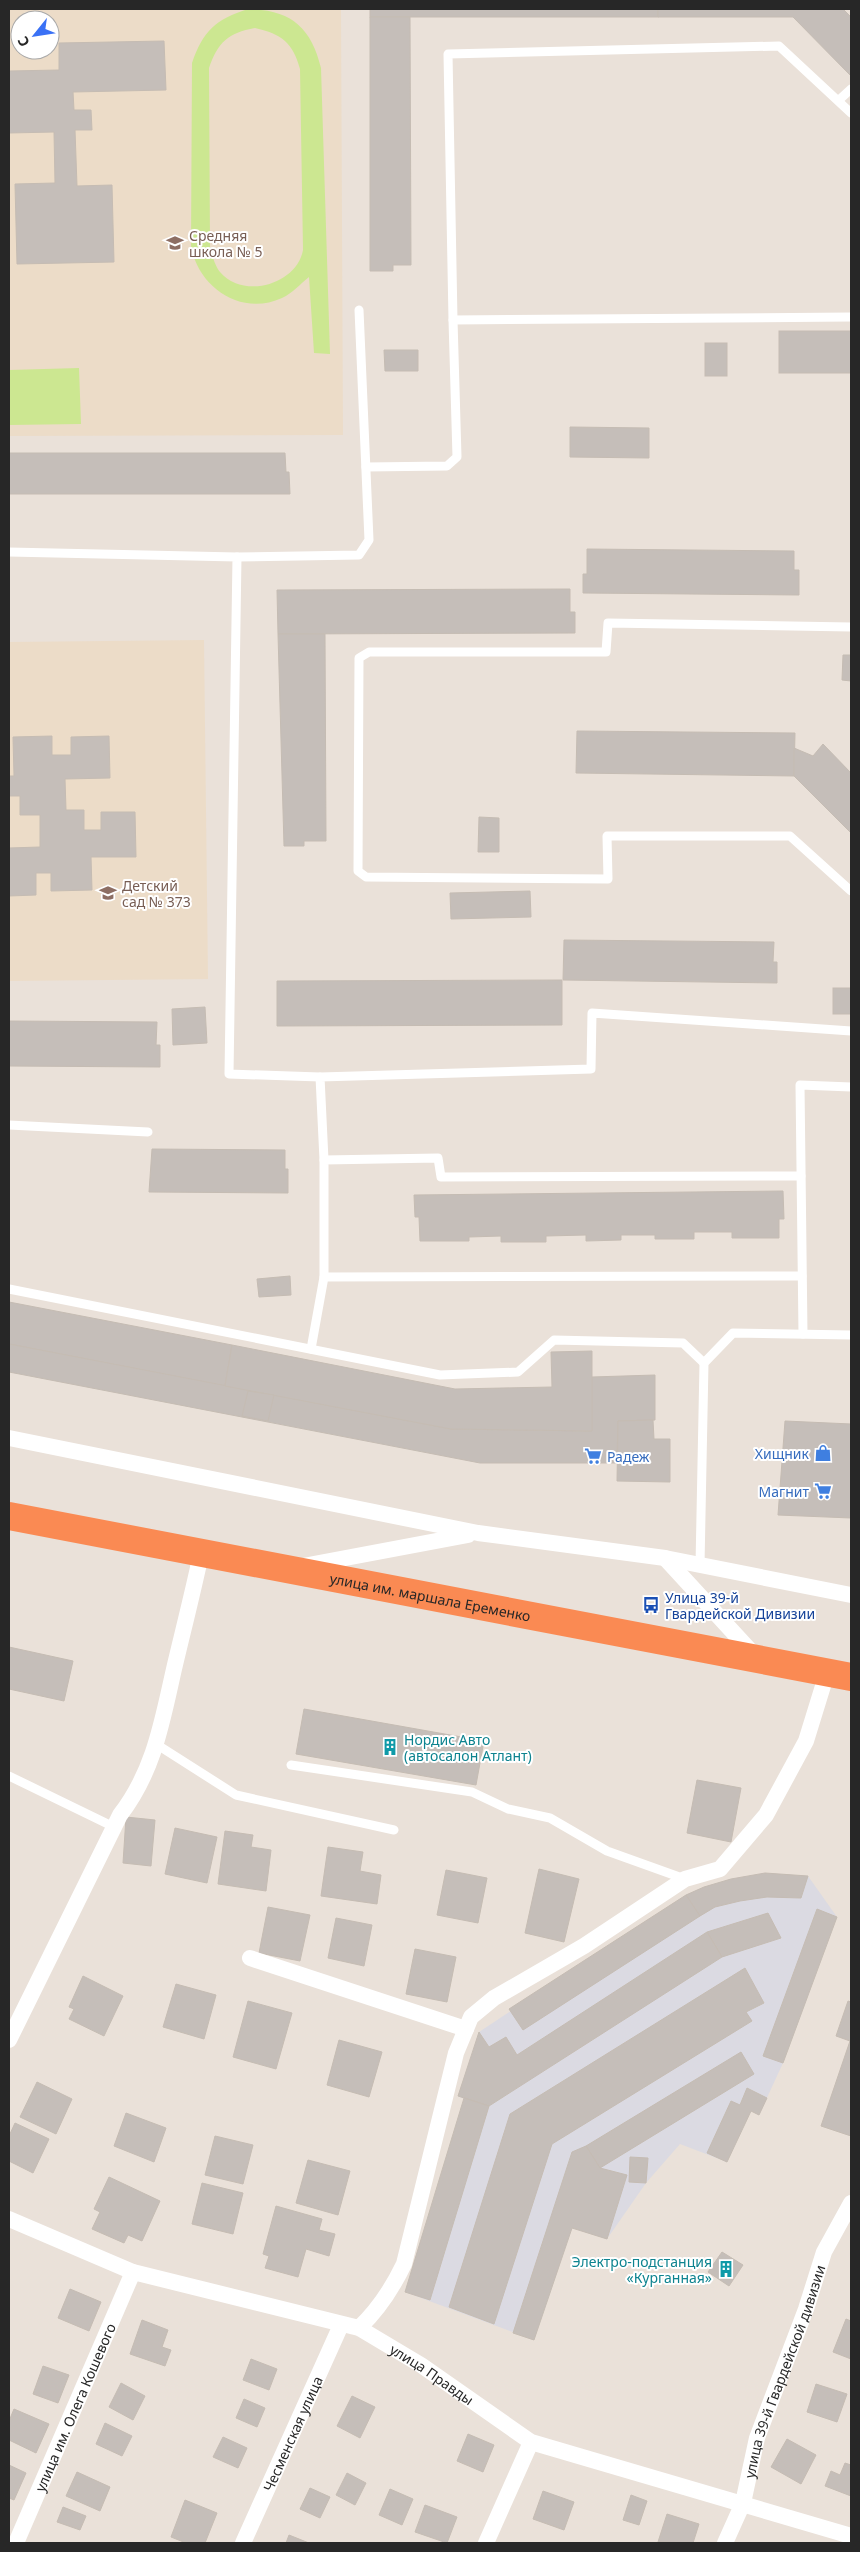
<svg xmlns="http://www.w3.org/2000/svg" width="860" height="2552" viewBox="0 0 860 2552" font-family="'Noto Sans',sans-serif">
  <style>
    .industrial { fill: #dbdae2 }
    .education { fill: #ecdcc8; fill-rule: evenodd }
    .pitch { fill: #cce791; fill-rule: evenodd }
    .building { fill: #c5beb9; stroke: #c5bcb3 }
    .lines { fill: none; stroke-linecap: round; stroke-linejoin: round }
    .lane { stroke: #fff; stroke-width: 9 }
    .street { stroke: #fff; stroke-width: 16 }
    .highway { stroke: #fa8a53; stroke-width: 28 }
    .labels { text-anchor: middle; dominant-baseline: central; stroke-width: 4; stroke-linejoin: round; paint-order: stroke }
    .education-label { font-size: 14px; fill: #785e54; stroke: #fff; text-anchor: start }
    .shop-label { font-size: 14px; fill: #366cbe; stroke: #fff; text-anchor: end }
    .street-label { font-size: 14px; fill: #272727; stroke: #fff }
    .transit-label { font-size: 14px; fill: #164399; stroke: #fff; text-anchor: start }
    .culture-label { font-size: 14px; fill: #0d838f; stroke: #fff; text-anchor: start }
  </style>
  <rect width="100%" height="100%" fill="#eae1d9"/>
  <path class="industrial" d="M765,1873L808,1876L837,1917L783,2063L759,2115L751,2111L727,2162L680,2144L646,2183L607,2239L572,2228L534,2340L405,2292L464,2099L458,2096L479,2032L686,1895L704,1887L731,1879Z"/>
  <g class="education">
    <path d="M9,9H341L343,435L9,436ZM20,20H50V50H20Z"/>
    <path d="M204,640L208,979L9,981V642Z"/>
  </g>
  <g class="pitch">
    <path d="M248,9C291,10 311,27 321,68L330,354L314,353L309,277C300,284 293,293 282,298C241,317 198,287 191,246L192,63C203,31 216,19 248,9ZM255,28C282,34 293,43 300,69L303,250C297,284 244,300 220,272C215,266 212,255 210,247L209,68C218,42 228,33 255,28Z"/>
    <path d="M79,368L81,424L9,425V370Z"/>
  </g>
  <g class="building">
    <rect x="370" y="9" width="288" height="8"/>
    <path d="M658,9H843L851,17V76L793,17H658Z"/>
    <path d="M370,17H410L411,265H393V271H370Z"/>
    <path d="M164,41L166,90L73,92L74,110H91L92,130H75L77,186L112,185L114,262L17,264L15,184L55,183L54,132L9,133V71L59,70V43Z"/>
    <rect x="779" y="331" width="72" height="42"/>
    <rect x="705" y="343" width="22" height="33"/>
    <path d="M384,350H418V371H385Z"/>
    <path d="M570,427L649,428V458L570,457Z"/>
    <path d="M9,453H285L286,472H289L290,494H9Z"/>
    <path d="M587,549L794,551V570H799V595L583,593V574H587Z"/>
    <path d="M570,589V612H575V633L278,634L277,590Z"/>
    <path d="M278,634H325L326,841H304V846H284Z"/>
    <path d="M843,655H851V681L842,680Z"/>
    <path d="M577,731L795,733L794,776L576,773Z"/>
    <path d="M52,736V755H71V737L109,736L110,778L65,779L66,810H84V830H101V812H135L136,857H91L92,890L51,891V873H36V895L9,896V848L40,847V815H20V796H9V776H14L13,737Z"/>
    <path d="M823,744L851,773V833L794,776V748L813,756Z"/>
    <path d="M479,817L499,818V852H478Z"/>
    <path d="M530,891L531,917L451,919L450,893Z"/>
    <path d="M564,940L774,942L773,962H777V983L563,980Z"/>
    <path d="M562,980V1025L277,1026V981Z"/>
    <rect x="833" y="988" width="18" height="26"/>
    <path d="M205,1007L207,1043L173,1045L172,1009Z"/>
    <path d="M9,1021L157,1022L156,1045H160V1067L9,1066Z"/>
    <path d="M152,1149L285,1150V1169H288V1193L149,1192Z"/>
    <path d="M783,1191L784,1219H779V1238H732V1232H694V1239H655V1235H621V1240L586,1241V1235L546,1236V1242H501V1236L469,1237V1241H420L419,1217H415L414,1195Z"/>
    <path d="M290,1276L291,1295L259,1297L257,1279Z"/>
    <path d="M9,1302L232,1345L225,1386L9,1344Z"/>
    <path d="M9,1344L451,1429L592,1431V1377L655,1375V1420L618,1421L617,1463H480L9,1372Z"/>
    <path d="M232,1345L455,1389L552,1387L551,1352L592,1351V1431L451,1429L225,1386Z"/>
    <path d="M248,1391L274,1395L268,1421L242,1416Z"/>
    <path d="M653,1420L654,1439H670V1482L617,1481L618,1421Z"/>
    <path d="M785,1421L851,1424V1518L778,1515Z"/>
    <path d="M9,1647L73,1661L64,1701L9,1689Z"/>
    <path d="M304,1709L484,1741L476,1785L296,1754Z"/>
    <path d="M697,1780L741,1788L731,1842L687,1833Z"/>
    <path d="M126,1817L155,1820L151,1866L123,1863Z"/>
    <path d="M175,1828L217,1837L207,1883L165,1874Z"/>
    <path d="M225,1831L253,1835L251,1847L271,1850L266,1891L218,1884Z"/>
    <path d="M328,1847L363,1852L360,1871L381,1875L377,1904L321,1896Z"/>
    <path d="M539,1869L579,1879L564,1942L525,1933Z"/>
    <path d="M446,1870L487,1878L478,1923L437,1915Z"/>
    <path d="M765,1873L808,1876L801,1898L767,1897L740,1901L715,1907L700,1916L686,1895L704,1887L731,1879Z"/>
    <path d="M686,1895L700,1916L523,2030L509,2009Z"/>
    <path d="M268,1907L310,1915L300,1961L259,1953Z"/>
    <path d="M817,1909L837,1917L783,2063L763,2056Z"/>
    <path d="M768,1913L781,1938L722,1957L707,1932Z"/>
    <path d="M336,1918L372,1925L364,1966L328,1958Z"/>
    <path d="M707,1932L722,1957L489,2106L458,2096L479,2032L489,2047L506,2037L517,2055Z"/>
    <path d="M415,1949L456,1957L447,2002L406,1994Z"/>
    <path d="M745,1968L764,2003L746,2012L752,2021L552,2144L494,2324L449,2307L510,2114Z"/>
    <path d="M83,1976L123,1996L104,2036L69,2019L74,2009L69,2007Z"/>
    <path d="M176,1984L216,1995L204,2039L163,2027Z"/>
    <path d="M248,2001L292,2013L276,2069L233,2057Z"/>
    <path d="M848,2001L851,2002V2136L821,2126L850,2041L836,2036Z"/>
    <path d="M339,2040L382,2052L369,2097L327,2085Z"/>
    <path d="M741,2052L754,2074L600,2168L586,2146Z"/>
    <path d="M37,2082L72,2099L56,2134L20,2117Z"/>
    <path d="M747,2088L767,2098L759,2115L751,2111L727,2162L707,2153L731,2101L740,2105Z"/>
    <path d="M464,2098L489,2106L430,2300L405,2292Z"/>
    <path d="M126,2113L166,2128L154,2162L114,2146Z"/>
    <path d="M15,2123L49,2139L33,2173L9,2161V2136Z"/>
    <path d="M215,2136L253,2145L243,2184L205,2175Z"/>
    <path d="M586,2146L600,2168L627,2175L607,2239L572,2228L534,2340L513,2333L572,2152Z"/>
    <path d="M630,2157L648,2158L646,2183L629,2182Z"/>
    <path d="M308,2160L350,2171L338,2215L296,2203Z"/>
    <path d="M109,2177L160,2201L142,2241L128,2235L124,2243L92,2229L100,2212L94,2209Z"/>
    <path d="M202,2183L243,2193L233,2234L192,2224Z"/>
    <path d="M276,2206L322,2219L319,2230L335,2234L329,2256L306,2249L298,2277L265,2268L269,2256L263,2254Z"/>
    <path d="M722,2252L743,2265L729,2286L708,2272Z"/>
    <path d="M70,2289L101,2302L89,2331L58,2318Z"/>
    <path d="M846,2319L851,2321V2359L833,2352Z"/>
    <path d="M142,2320L168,2330L162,2347L171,2350L165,2366L130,2354Z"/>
    <path d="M251,2359L277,2369L269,2390L243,2380Z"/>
    <path d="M43,2366L69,2375L58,2403L33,2394Z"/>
    <path d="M121,2383L145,2396L133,2420L109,2407Z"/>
    <path d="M816,2384L847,2394L837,2422L807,2412Z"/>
    <path d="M352,2396L375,2407L360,2438L337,2426Z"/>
    <path d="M244,2399L265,2408L257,2427L236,2418Z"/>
    <path d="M14,2409L49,2424L36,2453L9,2440V2421Z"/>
    <path d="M105,2423L132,2436L122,2456L96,2444Z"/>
    <path d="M468,2434L494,2445L483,2472L457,2461Z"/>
    <path d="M223,2437L247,2448L238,2468L213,2457Z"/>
    <path d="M787,2439L816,2455L801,2484L771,2467Z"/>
    <path d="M845,2463L851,2465V2496L825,2486L831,2471L840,2475Z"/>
    <path d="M9,2465L26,2473L14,2500L9,2498Z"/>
    <path d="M77,2472L110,2487L100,2511L66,2496Z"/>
    <path d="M347,2473L366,2483L355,2505L336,2495Z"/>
    <path d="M310,2488L330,2497L320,2518L300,2509Z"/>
    <path d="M390,2489L413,2499L402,2525L379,2515Z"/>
    <path d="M543,2491L574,2502L564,2530L533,2519Z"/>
    <path d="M631,2495L647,2501L639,2525L623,2520Z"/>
    <path d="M185,2500L217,2513L205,2543H186L171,2537Z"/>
    <path d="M425,2505L457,2517L447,2543L415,2532Z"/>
    <path d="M63,2507L86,2516L80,2530L57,2522Z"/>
    <path d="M667,2514L699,2524L693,2543L658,2542Z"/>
    <path d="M289,2535L309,2543H286Z"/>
  </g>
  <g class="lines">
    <g class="lane">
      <path d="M839,100L851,89"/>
      <path d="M851,113L779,46L448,54L453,320L851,317"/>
      <path d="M366,467L447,466L457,457L453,320"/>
      <path d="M9,552L237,557L229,1074L320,1077"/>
      <path d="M237,557L359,555L369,540L359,310"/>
      <path d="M851,627L608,623L606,652H369L359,658L358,871L366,877L608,879L607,836H790L851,891"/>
      <path d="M9,1125L148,1132"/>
      <path d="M324,1160L320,1077L591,1069L592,1013L851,1031"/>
      <path d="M801,1176L441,1177L438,1158L324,1160V1277L802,1276"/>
      <path d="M9,1289L440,1375L518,1372L554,1340L683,1343L704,1363"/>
      <path d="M803,1334L800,1085L851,1087"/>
      <path d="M311,1349L324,1277"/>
      <path d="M700,1565L704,1363L733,1333L851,1335"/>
      <path d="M156,1744L236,1795L394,1830"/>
      <path d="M291,1765L472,1792L508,1809L550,1818L607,1851L685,1879"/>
      <path d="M9,1776L114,1827"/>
    </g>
    <g class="street">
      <path d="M9,1438L478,1533L665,1558L851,1595"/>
      <path d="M665,1558L756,1657"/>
      <path d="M303,1566L468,1535"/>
      <path d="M250,1958L466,2029"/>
      <path d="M9,2040L120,1815C154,1771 162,1722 174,1669C183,1631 193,1592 201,1554"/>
      <path id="s1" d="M9,2219L133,2272L359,2328L421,2365L531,2442L851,2536"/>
      <path d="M359,2328C379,2309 392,2289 404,2264L456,2053L471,2017L494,1998L584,1946L685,1879L720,1869L766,1815L806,1741L827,1673"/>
      <path id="s2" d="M16,2543L133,2272"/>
      <path id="s3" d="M243,2543L341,2325"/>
      <path d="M486,2543L531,2442"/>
      <path id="s4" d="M725,2543L743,2503L757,2438L806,2309L824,2252L851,2203"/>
    </g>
    <path class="highway" id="s5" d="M9,1516L851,1677"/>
  </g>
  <defs>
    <g id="school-bare" transform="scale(1.35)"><path d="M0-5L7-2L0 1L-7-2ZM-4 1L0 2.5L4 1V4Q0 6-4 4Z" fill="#8d6e63" stroke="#fff" stroke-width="2.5" paint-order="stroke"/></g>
    <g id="shop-bare" transform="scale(1.35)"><path d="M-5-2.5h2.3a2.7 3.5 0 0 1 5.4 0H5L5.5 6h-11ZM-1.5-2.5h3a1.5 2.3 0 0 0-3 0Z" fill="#3f7fe0" stroke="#fff" stroke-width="2.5" paint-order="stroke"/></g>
    <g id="supermarket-bare" transform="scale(1.35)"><path d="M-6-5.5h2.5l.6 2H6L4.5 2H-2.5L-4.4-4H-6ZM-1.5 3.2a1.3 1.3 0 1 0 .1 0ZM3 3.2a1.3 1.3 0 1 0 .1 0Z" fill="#3f7fe0" stroke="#fff" stroke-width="2.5" paint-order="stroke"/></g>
    <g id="bus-bare" transform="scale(1.35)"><path d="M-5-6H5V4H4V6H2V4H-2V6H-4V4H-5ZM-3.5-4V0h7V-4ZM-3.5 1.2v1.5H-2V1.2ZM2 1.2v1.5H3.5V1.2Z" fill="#1a4fb4" stroke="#fff" stroke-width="2.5" paint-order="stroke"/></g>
    <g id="building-bare" transform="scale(1.35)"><path d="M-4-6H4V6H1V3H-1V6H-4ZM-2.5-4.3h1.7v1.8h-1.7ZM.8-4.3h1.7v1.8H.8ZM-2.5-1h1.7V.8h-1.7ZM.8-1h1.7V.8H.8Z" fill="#0f9aa8" stroke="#fff" stroke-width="2.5" paint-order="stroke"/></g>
  </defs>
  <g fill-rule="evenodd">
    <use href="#school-bare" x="175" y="243"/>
    <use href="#school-bare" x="108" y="893"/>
    <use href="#shop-bare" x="823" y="1453"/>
    <use href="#supermarket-bare" x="593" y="1456"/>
    <use href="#supermarket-bare" x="823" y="1491"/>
    <use href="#bus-bare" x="651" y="1605"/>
    <use href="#building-bare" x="390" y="1747"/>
    <use href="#building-bare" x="726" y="2269"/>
  </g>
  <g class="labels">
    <g class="education-label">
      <text x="189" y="235">Средняя<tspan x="189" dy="16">школа № 5</tspan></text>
      <text x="122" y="885">Детский<tspan x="122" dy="16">сад № 373</tspan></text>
    </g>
    <g class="shop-label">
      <text x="809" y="1453">Хищник</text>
      <text x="607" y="1456" text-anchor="start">Радеж</text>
      <text x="809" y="1491">Магнит</text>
    </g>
    <g class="street-label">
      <text stroke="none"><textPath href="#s5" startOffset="429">улица им. маршала Еременко</textPath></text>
      <text stroke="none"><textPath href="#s4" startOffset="182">улица 39-й Гвардейской дивизии</textPath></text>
      <text stroke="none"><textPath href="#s1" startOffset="454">улица Правды</textPath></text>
      <text stroke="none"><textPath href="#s2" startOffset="148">улица им. Олега Кошевого</textPath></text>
      <text stroke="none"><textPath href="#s3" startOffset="120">Чесменская улица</textPath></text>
    </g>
    <g class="transit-label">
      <text x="665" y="1597">Улица 39-й<tspan x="665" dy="16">Гвардейской Дивизии</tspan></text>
    </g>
    <g class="culture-label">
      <text x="404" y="1739">Нордис Авто<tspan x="404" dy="16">(автосалон Атлант)</tspan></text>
      <text x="712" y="2261" text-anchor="end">Электро-подстанция<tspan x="712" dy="16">«Курганная»</tspan></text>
    </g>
  </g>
  <rect width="860" height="2552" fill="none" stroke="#272727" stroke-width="20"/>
  <g transform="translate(35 35) rotate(240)"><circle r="24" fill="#ffffff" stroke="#a9a9a9"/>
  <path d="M0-4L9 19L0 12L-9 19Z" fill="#3a71f5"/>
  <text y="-8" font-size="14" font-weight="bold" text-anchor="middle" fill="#272727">С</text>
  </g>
</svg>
